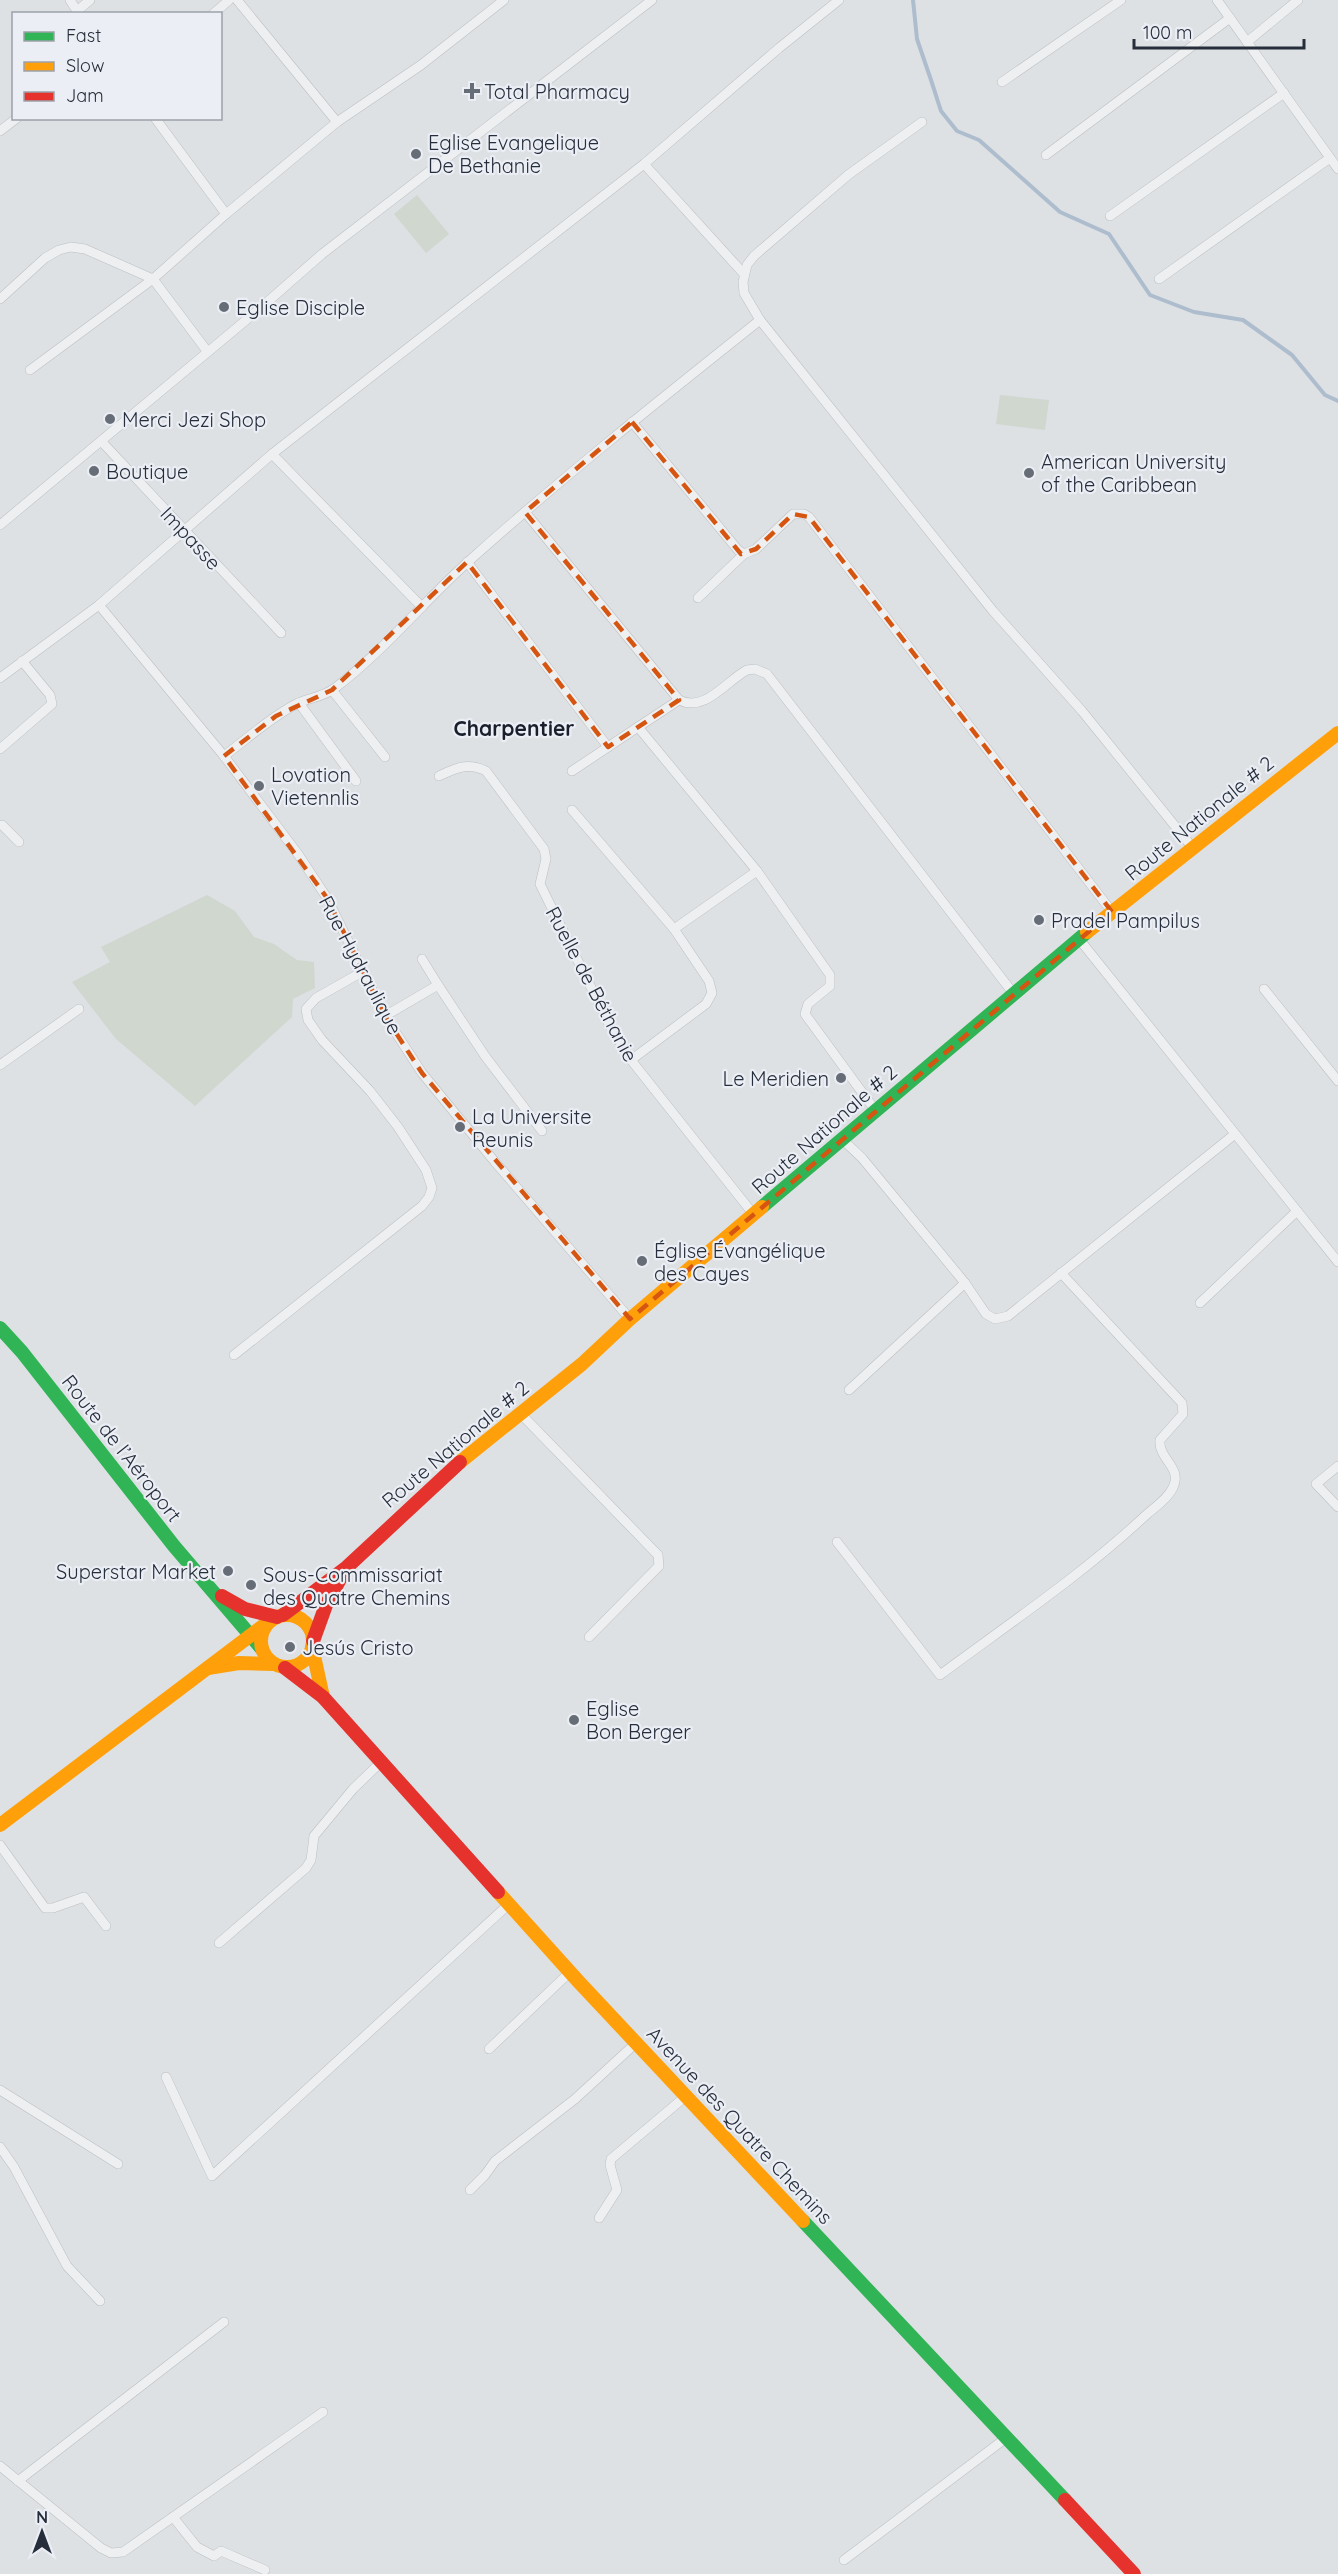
<svg xmlns="http://www.w3.org/2000/svg" width="1338" height="2574" viewBox="0 0 1338 2574" font-family="Quicksand,sans-serif">
  <style>
    .green { fill: #cfd7cf }
    .lines { fill: none; stroke-linecap: round; stroke-linejoin: round }
    .stream { stroke: #adbdce; stroke-width: 4 }
    .street-casing { stroke: #bcbfc2; stroke-width: 10 }
    .street { stroke: #edeff0; stroke-width: 9 }
    .fast { stroke: #30b455; stroke-width: 14 }
    .slow { stroke: #ff9f0a; stroke-width: 14 }
    .jam { stroke: #e5322d; stroke-width: 14 }
    .marked { fill: none; stroke: #d55511; stroke-width: 4.5; stroke-dasharray: 12 8; stroke-linejoin: round }
    .poi-dot { fill: #666d76; stroke: #ebeef4; stroke-width: 2 }
    .labels { text-anchor: middle; dominant-baseline: central; stroke-width: 4.5; stroke-linejoin: round; paint-order: stroke }
    .poi-label { font-size: 20px; fill: #262e3b; stroke: #ebeef4; text-anchor: start }
    .street-label { font-size: 20px; fill: #262e3b; stroke: #ebeef4 }
    .neighbourhood-label { font-size: 21px; font-weight: bold; fill: #191f2c; stroke: #ebeef4 }
  </style>
  <rect width="100%" height="100%" fill="#dee1e4"/>
  <g class="green">
    <path d="M417,195L449,234L426,253L394,214Z"/>
    <path d="M1000,395L1049,400L1045,430L996,424Z"/>
    <path d="M207,895L235,911L254,937L274,944L297,960L314,962L315,988L293,999L292,1017L195,1106L116,1039L72,982L110,962L101,947Z"/>
  </g>
  <g class="lines">
    <path class="stream" d="M913,0L917,39L931,80L941,111L957,131L979,140L1060,212L1109,234L1150,295L1194,312L1243,320L1292,355L1325,395L1338,401"/>
    <g class="street-casing">
      <g id="street">
        <path d="M70,0L79,14"/>
        <path d="M237,0L337,122"/>
        <path d="M1217,0L1338,169"/>
        <path d="M77,11L90,0"/>
        <path d="M213,14L229,0"/>
        <path d="M1247,42L1298,0"/>
        <path d="M1002,82L1121,0"/>
        <path d="M155,118L226,214"/>
        <path d="M922,122L848,175L754,256L747,265L743,282L744,293L760,320L993,611L1082,711L1192,847"/>
        <path d="M0,131L17,118"/>
        <path d="M1046,155L1230,18"/>
        <path d="M644,164L744,274"/>
        <path d="M1110,216L1284,93"/>
        <path d="M1159,279L1330,158"/>
        <path d="M0,299L45,258L59,250L71,247L85,249L153,279L207,351"/>
        <path d="M30,370L153,279L226,214L337,122L421,65L504,0"/>
        <path d="M632,422L738,550L744,554L756,549L793,514H804L809,517L1112,912"/>
        <path d="M102,442L281,633"/>
        <path d="M272,454L422,607"/>
        <path d="M525,512L679,700C705,713 726,681 747,670L755,669L767,674L1013,993"/>
        <path d="M0,525L257,311L322,254L652,0"/>
        <path d="M467,562L608,747"/>
        <path d="M698,598L744,554"/>
        <path d="M99,605L224,756L298,854L327,898L385,1016L422,1073L495,1162L630,1319"/>
        <path d="M0,678L99,605L272,454L644,164L779,48L839,0"/>
        <path d="M332,690L385,757"/>
        <path d="M299,703L356,781"/>
        <path d="M638,727L679,700"/>
        <path d="M0,749L52,704L50,695L22,661"/>
        <path d="M224,756C248,738 271,717 298,703C310,698 325,696 335,688C385,650 424,601 470,560C564,476 662,398 760,320"/>
        <path d="M572,771L638,727L757,871L830,975V986L808,1004L805,1014L875,1110"/>
        <path d="M439,776C456,768 468,762 486,771L544,849L546,859L540,884L610,1026L631,1060L754,1215"/>
        <path d="M572,810L674,929L709,981L712,993L706,1004L631,1060"/>
        <path d="M2,825L19,842"/>
        <path d="M674,929L757,871"/>
        <path d="M1079,939L1338,1262"/>
        <path d="M422,959L438,985"/>
        <path d="M1264,989L1338,1081"/>
        <path d="M385,1016L438,985L485,1056L542,1131"/>
        <path d="M0,1065L79,1009"/>
        <path d="M842,1139L862,1158L965,1283"/>
        <path d="M1200,1303L1297,1211"/>
        <path d="M234,1355L422,1206L429,1197L432,1188L426,1170L398,1127L370,1091L322,1040L308,1020L306,1009L316,998L362,972"/>
        <path d="M849,1390L965,1283L986,1314L995,1319L1008,1316L1235,1134"/>
        <path d="M520,1413L658,1555L659,1566L589,1637"/>
        <path d="M1338,1466L1316,1484L1338,1507"/>
        <path d="M837,1542L940,1675C1010,1623 1083,1574 1146,1515C1155,1507 1170,1497 1174,1485C1181,1467 1158,1458 1160,1440L1183,1414L1182,1403L1061,1273"/>
        <path d="M0,1845L45,1908H53L84,1897L106,1926"/>
        <path d="M219,1943L306,1868L311,1860L314,1836L353,1789L382,1761"/>
        <path d="M489,2049L570,1972"/>
        <path d="M166,2077L212,2176L509,1904"/>
        <path d="M0,2090L118,2164"/>
        <path d="M0,2147L14,2167L67,2266L100,2301"/>
        <path d="M470,2190L485,2175L495,2161L575,2099L636,2043"/>
        <path d="M599,2218L617,2190L610,2165L611,2159L686,2096"/>
        <path d="M0,2466L101,2548L111,2553L123,2552L323,2412"/>
        <path d="M18,2481L224,2322"/>
        <path d="M173,2517L197,2547L214,2556L221,2551L265,2570"/>
        <path d="M844,2560L1006,2438"/>
      </g>
    </g>
    <use href="#street" class="street"/>
    <g class="fast">
      <path d="M762,1207L1087,932"/>
      <path d="M0,1328L22,1352L174,1546L262,1649"/>
      <path d="M803,2221L1065,2500"/>
    </g>
    <g class="slow">
      <path d="M1087,932L1338,733"/>
      <path d="M460,1462L582,1364L630,1319L762,1207"/>
      <circle cx="287" cy="1641" r="26"/>
      <path d="M312,1647L323,1697"/>
      <path d="M208,1668L239,1663L274,1664"/>
      <path d="M0,1825L271,1620"/>
      <path d="M498,1892L578,1981L803,2221"/>
    </g>
    <g class="jam">
      <path d="M222,1596L245,1609L277,1617"/>
      <path d="M283,1615L347,1567L460,1462"/>
      <path d="M313,1641L326,1605L345,1570"/>
      <path d="M285,1668L323,1697L498,1892"/>
      <path d="M1065,2500L1134,2574"/>
    </g>
  </g>
  <path class="marked" d="M632,422L741,554L756,549L793,514L809,517L1112,912L630,1319L422,1073L385,1016L327,898L224,756L276,716L332,690L467,562L608,747L679,700L525,512Z"/>
  <g class="poi-dot">
    <path d="M469 82h6v6h6v6h-6v6h-6v-6h-6v-6h6z"/>
    <circle cx="416" cy="154" r="6"/>
    <circle cx="224" cy="307" r="6"/>
    <circle cx="110" cy="419" r="6"/>
    <circle cx="94" cy="471" r="6"/>
    <circle cx="1029" cy="473" r="6"/>
    <circle cx="259" cy="786" r="6"/>
    <circle cx="1039" cy="920" r="6"/>
    <circle cx="841" cy="1078" r="6"/>
    <circle cx="460" cy="1127" r="6"/>
    <circle cx="642" cy="1261" r="6"/>
    <circle cx="228" cy="1571" r="6"/>
    <circle cx="251" cy="1585" r="6"/>
    <circle cx="290" cy="1647" r="6"/>
    <circle cx="574" cy="1720" r="6"/>
  </g>
  <g class="labels">
    <g class="poi-label">
      <text x="484" y="91">Total Pharmacy</text>
      <text x="428" y="142">Eglise Evangelique<tspan x="428" dy="23">De Bethanie</tspan></text>
      <text x="236" y="307">Eglise Disciple</text>
      <text x="122" y="419">Merci Jezi Shop</text>
      <text x="1041" y="461">American University<tspan x="1041" dy="23">of the Caribbean</tspan></text>
      <text x="106" y="471">Boutique</text>
      <text x="271" y="774">Lovation<tspan x="271" dy="23">Vietennlis</tspan></text>
      <text x="1051" y="920">Pradel Pampilus</text>
      <text x="829" y="1078" text-anchor="end">Le Meridien</text>
      <text x="472" y="1116">La Universite<tspan x="472" dy="23">Reunis</tspan></text>
      <text x="654" y="1250">Église Évangélique<tspan x="654" dy="23">des Cayes</tspan></text>
      <text x="216" y="1571" text-anchor="end">Superstar Market</text>
      <text x="263" y="1574">Sous-Commissariat<tspan x="263" dy="23">des Quatre Chemins</tspan></text>
      <text x="302" y="1647">Jesús Cristo</text>
      <text x="586" y="1708">Eglise<tspan x="586" dy="23">Bon Berger</tspan></text>
    </g>
    <g class="street-label">
      <text transform="translate(191 538) rotate(47)">Impasse</text>
      <text transform="translate(1199 818) rotate(-39)">Route Nationale # 2</text>
      <text transform="translate(361 965) rotate(62)">Rue Hydraulique</text>
      <text transform="translate(592 984) rotate(62)">Ruelle de Béthanie</text>
      <text transform="translate(824 1129) rotate(-41)">Route Nationale # 2</text>
      <text transform="translate(455 1444) rotate(-40)">Route Nationale # 2</text>
      <text transform="translate(122 1448) rotate(52)">Route de l’Aéroport</text>
      <text transform="translate(740 2125) rotate(47)">Avenue des Quatre Chemins</text>
    </g>
    <g class="neighbourhood-label">
      <text x="514" y="728">Charpentier</text>
    </g>
  </g>
  <rect x="12" y="12" width="210" height="108" fill="#ebeef4" stroke="#9ca1aa" stroke-width="1.5"/>
  <rect x="24" y="32" width="30" height="9" fill="#30b455" stroke="#9ca1aa" stroke-width="1.5"/>
  <text x="66" y="42" font-size="18" fill="#262e3b">Fast</text>
  <rect x="24" y="62" width="30" height="9" fill="#ff9f0a" stroke="#9ca1aa" stroke-width="1.5"/>
  <text x="66" y="72" font-size="18" fill="#262e3b">Slow</text>
  <rect x="24" y="92" width="30" height="9" fill="#e5322d" stroke="#9ca1aa" stroke-width="1.5"/>
  <text x="66" y="102" font-size="18" fill="#262e3b">Jam</text>
  <g transform="translate(42 2532)" stroke="#ebeef4" stroke-width="4.5" paint-order="stroke">
  <path d="M0-4.5L10 22L0 15L-10 22Z" fill="#262e3b"/>
  <text y="-9" font-size="16" font-weight="bold" text-anchor="middle" fill="#262e3b">N</text>
  </g>
  <path d="M1134 39v9h170v-9" fill="none" stroke="#262e3b" stroke-width="3"/>
  <text x="1143" y="39" font-size="18" fill="#262e3b" stroke="#ebeef4" stroke-width="4.5" paint-order="stroke">100 m</text>
</svg>
